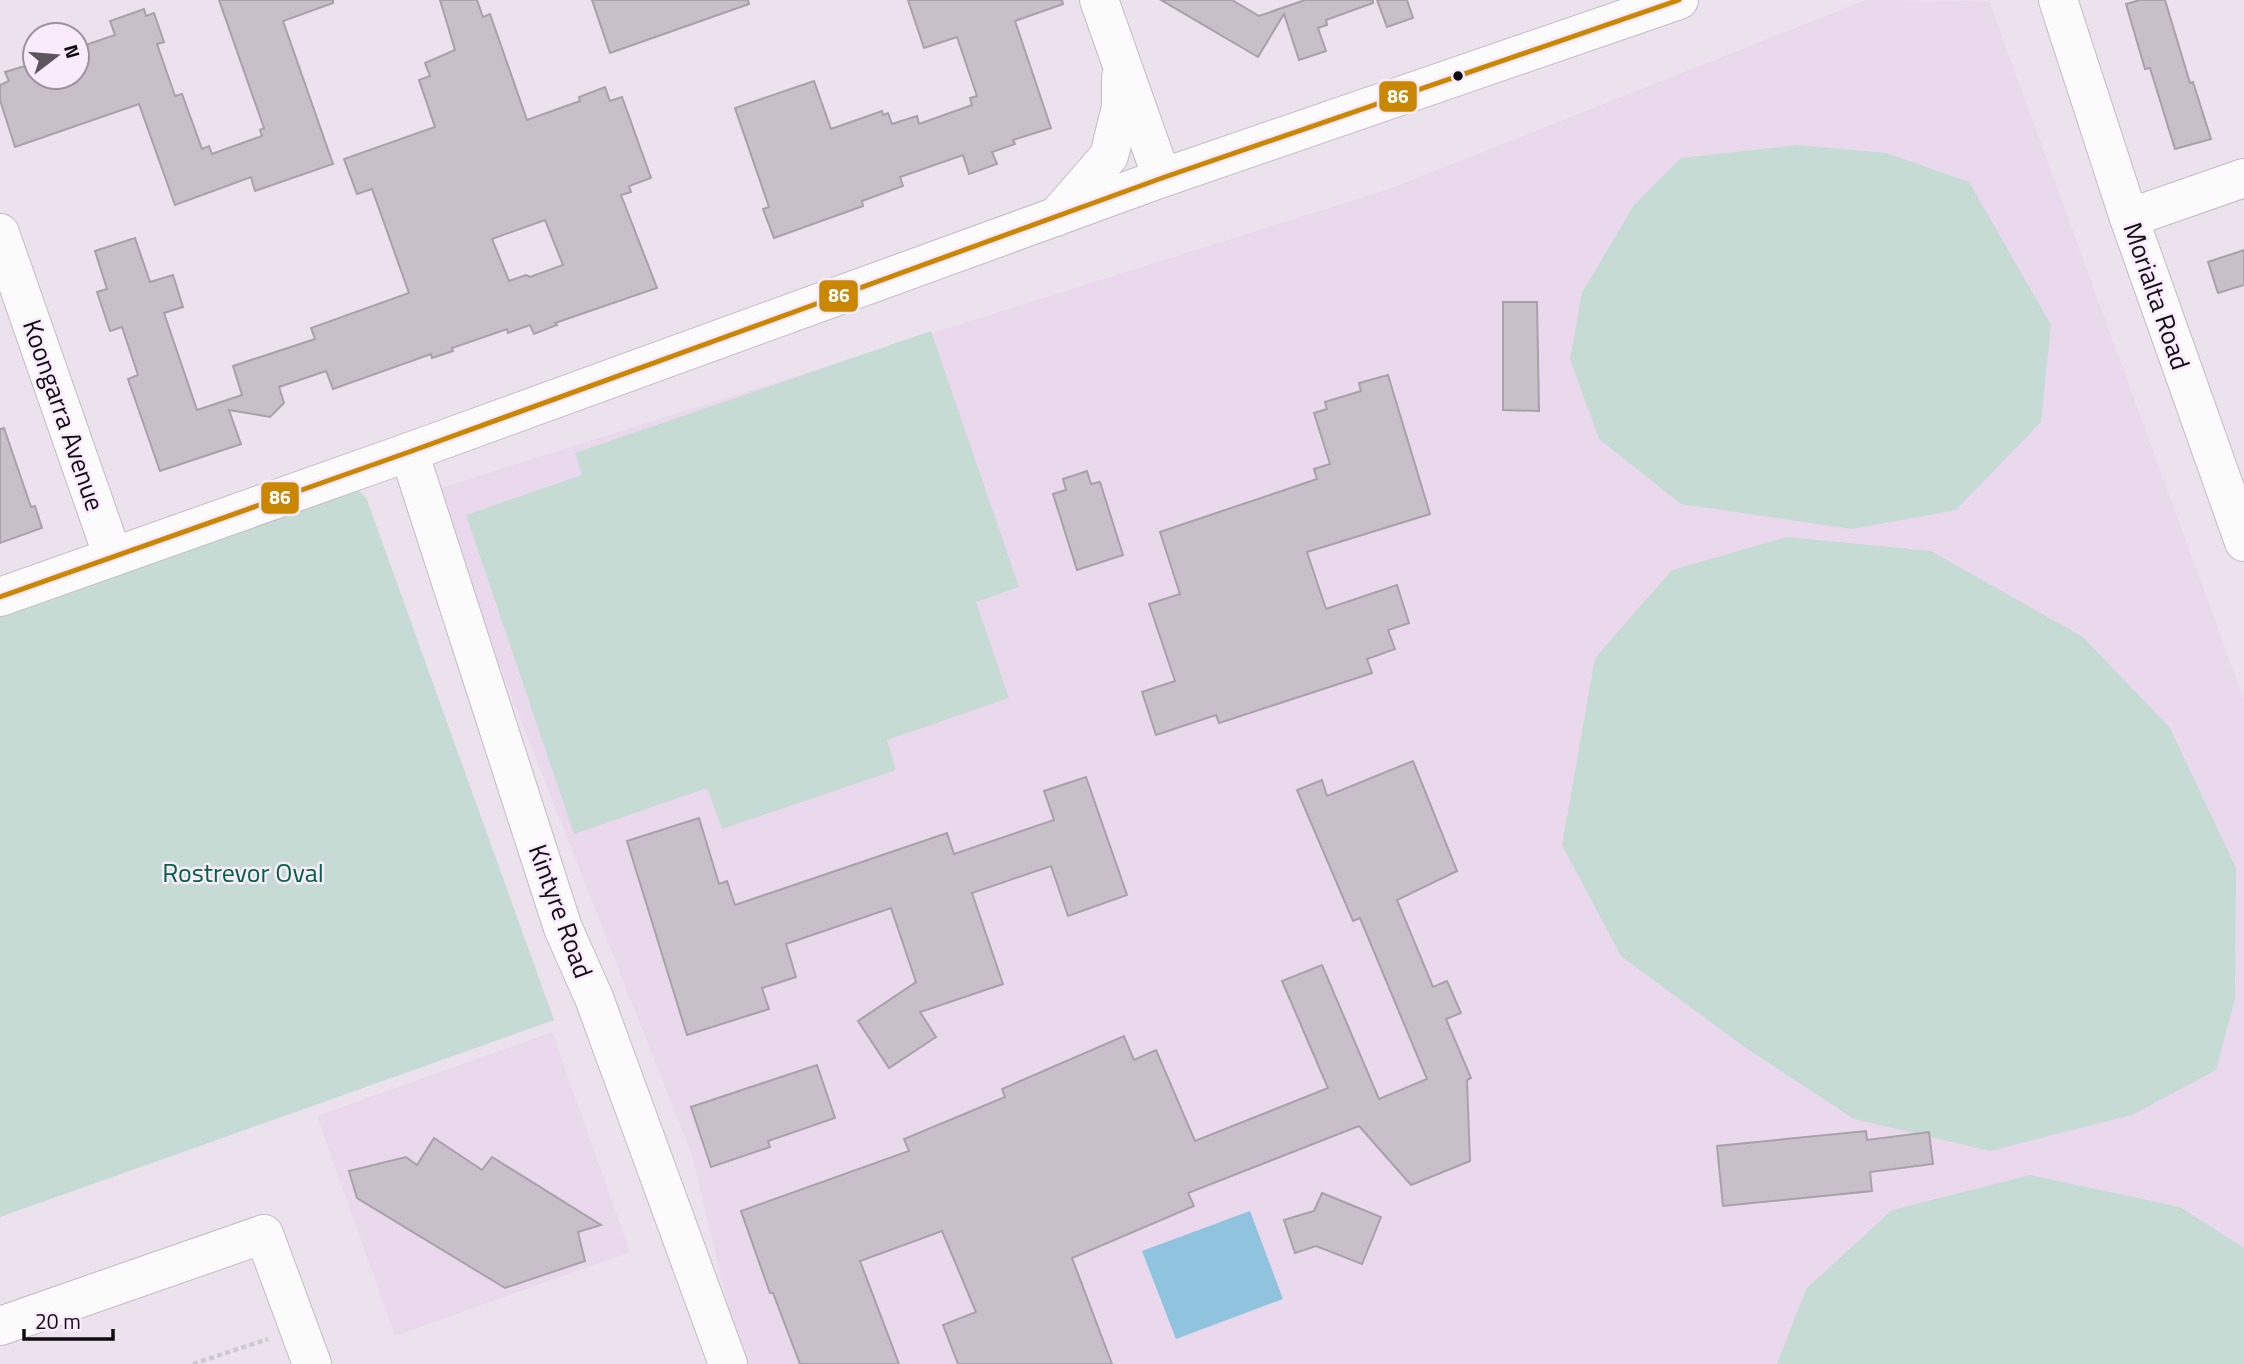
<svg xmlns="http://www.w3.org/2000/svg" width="2244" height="1364" viewBox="0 0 2244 1364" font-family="'Titillium Web',sans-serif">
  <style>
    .built { fill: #ead9ed }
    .green { fill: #c5dbd3 }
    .water { fill: #8fc3de }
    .building { fill: #c8c0c9; stroke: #a8a1a9; stroke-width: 2; fill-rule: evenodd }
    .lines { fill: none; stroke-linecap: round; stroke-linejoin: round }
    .minor-casing { stroke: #c3bcc4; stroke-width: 40 }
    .major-casing { stroke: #c3bcc4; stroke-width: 40 }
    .path { stroke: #cdc9cd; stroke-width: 4.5; stroke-dasharray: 5 3.5; stroke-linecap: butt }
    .minor { stroke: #fcfbfc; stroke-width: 38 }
    .major { stroke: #fcfbfc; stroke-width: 38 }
    .bus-1-casing { stroke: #faebfc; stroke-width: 10 }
    .bus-1 { stroke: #c98704; stroke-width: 5 }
    .bus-dot { fill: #110b12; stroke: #faebfc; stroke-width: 2.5 }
    .labels { text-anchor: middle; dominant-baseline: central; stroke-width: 5; stroke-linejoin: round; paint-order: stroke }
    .street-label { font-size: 26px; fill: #110b12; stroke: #faebfc }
    .park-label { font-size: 26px; fill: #006443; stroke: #faebfc }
    .line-badge { stroke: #faebfc; stroke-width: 2.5 }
    .badge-label { font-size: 19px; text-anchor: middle; font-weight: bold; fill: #fff }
  </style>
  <rect width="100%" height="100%" fill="#ece2ed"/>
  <g class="built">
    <path d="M1866,0L1989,1L2244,700V1364H742L692,1156L431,491L1389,189Z"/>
    <path d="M552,1032L630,1252L395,1336L317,1116Z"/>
  </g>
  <g class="green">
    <path d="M1797,145L1886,153L1969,182L2051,325L2041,422L1956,510L1852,529L1681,504L1599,439L1570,359L1582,293L1634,205L1681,158Z"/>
    <path d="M931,331L1019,587L976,602L1009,698L887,740L896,770L722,829L707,788L574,834L466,515L582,475L575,453Z"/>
    <path d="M355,488L366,497L554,1020L0,1217V613Z"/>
    <path d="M1787,537L1931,551L2083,637L2170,728L2236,868L2235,999L2216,1070L2132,1115L1990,1151L1854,1119L1743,1046L1621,956L1562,845L1595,658L1672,570Z"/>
    <path d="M2030,1175L2180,1207L2244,1248V1364H1777L1806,1289L1892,1210Z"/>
  </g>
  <path class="water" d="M1250,1211L1283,1299L1176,1339L1142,1251Z"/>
  <g class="building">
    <path d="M219,0H333V3L283,21L333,164L255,191L251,177L175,205L139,104L15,147L0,100V85L9,81L5,72L35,63V77H77V48L115,35L110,21L144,9L146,16L154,13L164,42L157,44L175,96L182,94L202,149L209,146L212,154L262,136L260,130L264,128Z"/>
    <path d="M440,0H477L483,17L490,14L527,120L580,101L579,97L605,87L610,101L622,97L651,178L629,186L631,192L621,195L657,288L555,323L557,325L534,334L530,325L508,333L507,329L452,348L453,351L432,358L431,354L333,389L326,371L279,387L284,403L270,417L229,410L241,444L160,471L128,379L138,375L122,327L110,331L97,292L107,289L95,251L135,238L150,282L173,275L183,307L164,313L197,410L242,395L233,366L315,339L311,328L409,293L372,189L357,194L344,159L435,127L419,80L430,76L425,63L455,50ZM545,220L563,265L530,277L526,275L509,281L492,239Z"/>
    <path d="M592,0H748L749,4L610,53Z"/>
    <path d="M908,0H1062L1063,4L1015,21L1051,128L1013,140L1015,144L992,152L997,164L969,174L963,155L900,177L903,186L862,201L863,206L774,238L763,209L769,207L735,108L814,81L831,129L882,111L883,115L888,113L892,124L917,116L919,124L972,105L970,98L977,96L957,37L924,48Z"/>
    <path d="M1161,0H1232L1259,16L1305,0H1373V3L1326,20L1327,25L1318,28L1326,51L1299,60L1284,14L1258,57Z"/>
    <path d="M1377,0H1407L1413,18L1387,27Z"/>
    <path d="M2140,0H2165L2190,83L2193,82L2211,139L2175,149L2150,68L2145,69L2126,4Z"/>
    <path d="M2244,250V285L2218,293L2208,262Z"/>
    <path d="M1503,302H1537L1539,411L1503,410Z"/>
    <path d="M1388,375L1430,514L1307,552L1326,609L1397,585L1409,623L1388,630L1395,649L1367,659L1372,673L1219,723L1216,715L1156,735L1142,692L1175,681L1149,604L1180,594L1160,532L1317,479L1314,469L1330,464L1314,413L1327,409L1325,402L1361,391L1359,383Z"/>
    <path d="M4,428L31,507L35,506L42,528L0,543V429Z"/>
    <path d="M1087,471L1091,484L1100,482L1123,555L1077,570L1053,494L1066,490L1063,479Z"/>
    <path d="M1413,761L1457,871L1397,900L1433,987L1447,981L1461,1013L1446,1019L1471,1078L1467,1080L1470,1161L1411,1185L1359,1126L1188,1193L1194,1206L1072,1258L1112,1364H958L943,1325L976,1312L942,1231L860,1261L899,1364H800L773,1293H770L741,1211L909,1151L904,1139L1005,1097L1002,1089L1124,1036L1134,1060L1156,1050L1195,1141L1328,1088L1282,981L1322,965L1379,1099L1427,1079L1360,918L1353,921L1297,790L1322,780L1327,796Z"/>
    <path d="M1086,777L1127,895L1068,916L1051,866L972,893L1003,984L920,1012L936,1037L889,1068L858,1021L916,982L891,908L786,944L796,977L762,988L769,1009L687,1035L627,841L699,818L719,884L727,881L735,905L947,833L954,854L1054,820L1044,791Z"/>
    <path d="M817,1065L835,1118L768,1141L770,1147L711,1167L691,1107Z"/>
    <path d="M1866,1131L1867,1140L1929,1132L1933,1164L1870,1172L1872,1191L1723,1206L1717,1146Z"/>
    <path d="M434,1138L482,1170L492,1157L601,1225L578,1232L585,1261L505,1288L357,1198L349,1171L406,1157L417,1165Z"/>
    <path d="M1322,1193L1381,1217L1362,1264L1316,1246L1295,1253L1284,1220L1314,1211Z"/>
  </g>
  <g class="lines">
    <g class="minor-casing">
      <g id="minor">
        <path d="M2129,218L2244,178"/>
        <path d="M0,233L113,557"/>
        <path d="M409,452L563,928L594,998L728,1364"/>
        <path d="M0,597L409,452L1162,178"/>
        <path d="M0,1326L264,1234L312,1364"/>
      </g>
    </g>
    <g class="major-casing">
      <g id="major">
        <path d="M1099,0L1162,178L1679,0"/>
        <path d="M2058,0L2129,218L2244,542"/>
        <path d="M1056,217L1109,156L1121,107V77"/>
      </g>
    </g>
    <path class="path" d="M193,1364L268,1339"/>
    <use href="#minor" class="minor"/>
    <use href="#major" class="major"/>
    <g class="bus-1-casing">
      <path id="bus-1" d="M0,597L409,452L1162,178L1679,0"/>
    </g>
    <use href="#bus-1" class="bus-1"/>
  </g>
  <circle class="bus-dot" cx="1458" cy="76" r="6"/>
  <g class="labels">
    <g class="street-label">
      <text transform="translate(2157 296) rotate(71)">Morialta Road</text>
      <text transform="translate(64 415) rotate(71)">Koongarra Avenue</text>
      <text transform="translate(561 911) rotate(70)">Kintyre Road</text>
    </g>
    <g class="park-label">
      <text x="243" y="872">Rostrevor Oval</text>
    </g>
  </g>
  <g class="line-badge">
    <rect x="1378" y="80" width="40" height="33" rx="7" fill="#c98704"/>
    <rect x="818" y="279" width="41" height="34" rx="7" fill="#c98704"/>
    <rect x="260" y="481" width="40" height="34" rx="7" fill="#c98704"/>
  </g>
  <g class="badge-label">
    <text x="1398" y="103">86</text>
    <text x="839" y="302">86</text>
    <text x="280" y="504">86</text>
  </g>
  <g transform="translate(56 56) rotate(74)"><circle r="33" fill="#faebfc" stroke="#9d919e" stroke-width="2"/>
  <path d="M0-5L12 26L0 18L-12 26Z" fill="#5e565f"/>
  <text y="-10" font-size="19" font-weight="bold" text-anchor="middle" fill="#110b12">N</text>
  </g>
  <path d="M24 1329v10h89v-10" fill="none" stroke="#110b12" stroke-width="3.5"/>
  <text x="35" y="1329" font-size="21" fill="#110b12" stroke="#faebfc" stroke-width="5" paint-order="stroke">20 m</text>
</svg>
